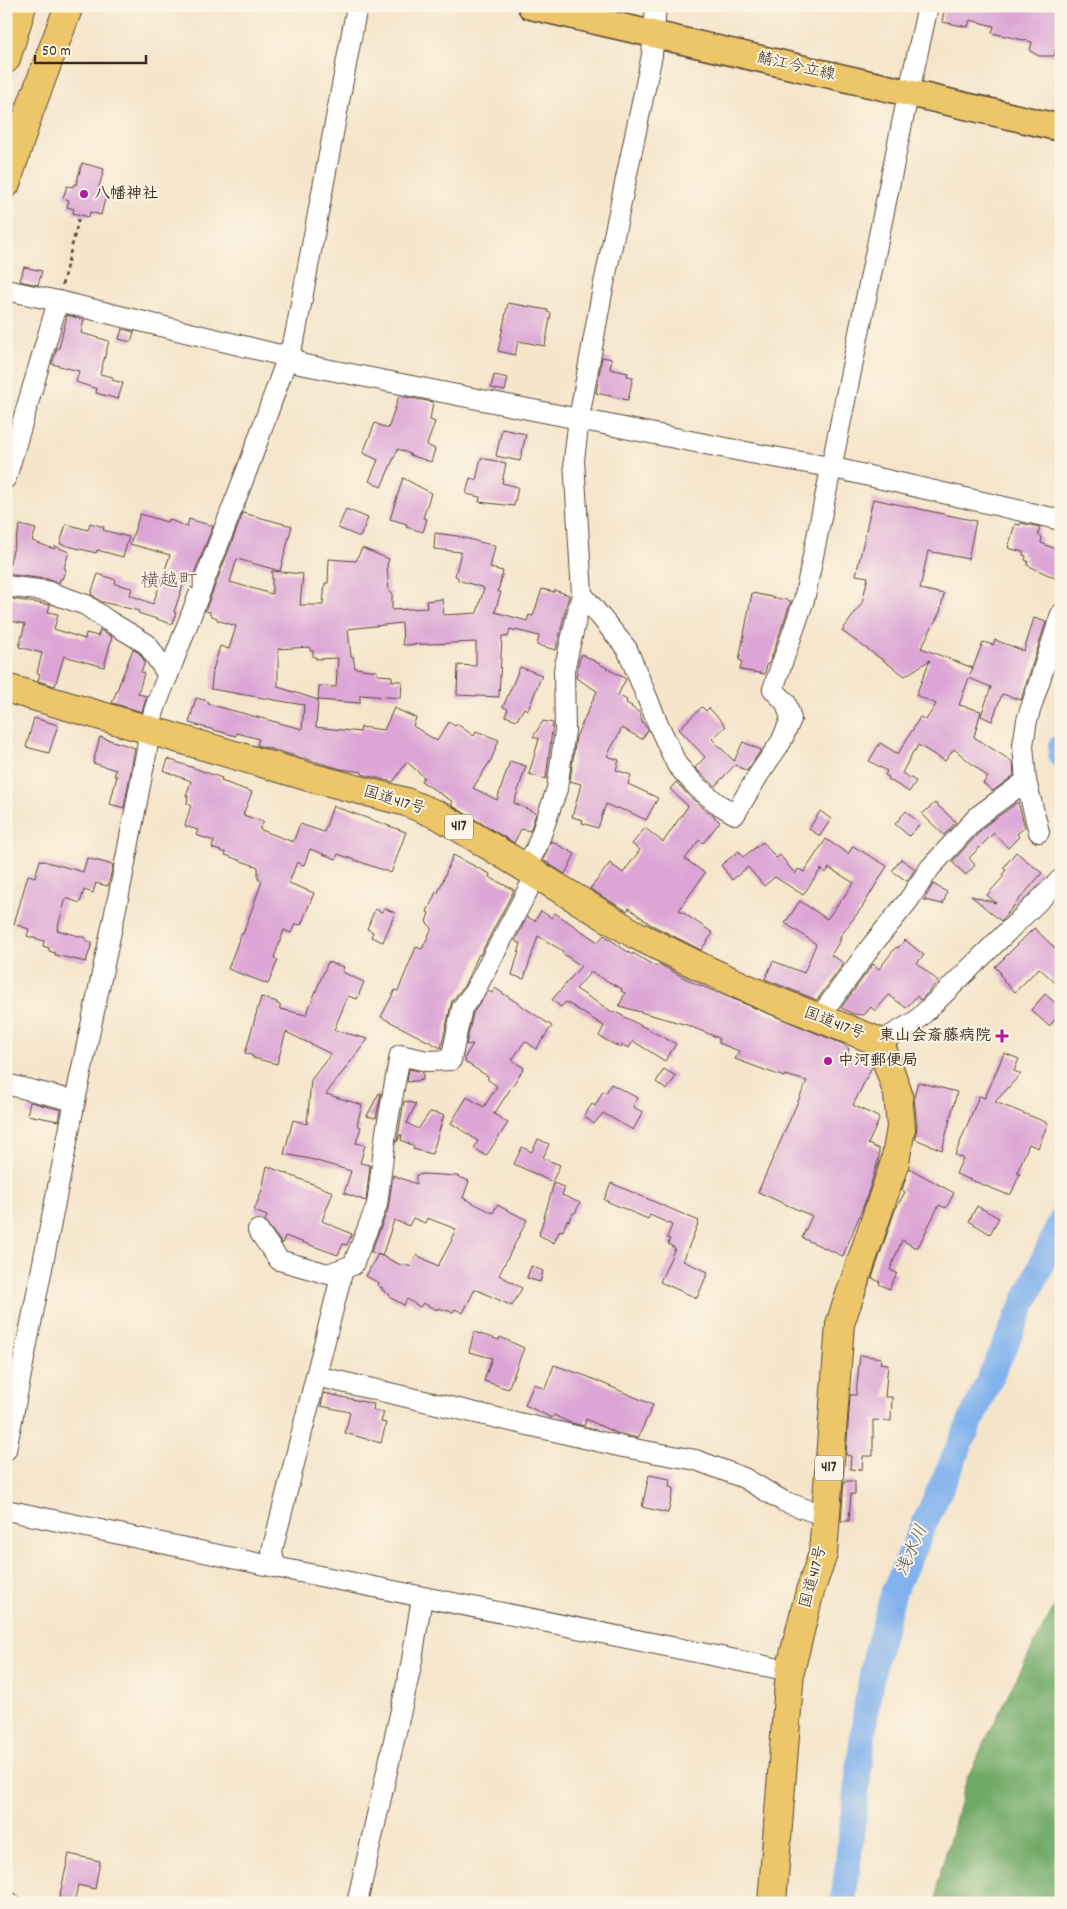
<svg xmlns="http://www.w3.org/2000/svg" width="1067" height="1909" viewBox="0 0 1067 1909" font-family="Dekko,'Klee One',sans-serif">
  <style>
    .forest { fill: #71aa68; stroke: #566a43 }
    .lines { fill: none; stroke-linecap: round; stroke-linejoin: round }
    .river { stroke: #82b2ed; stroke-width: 26 }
    .building { fill: #dca5d6; fill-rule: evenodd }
    .minor-casing { stroke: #574638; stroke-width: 22 }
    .major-casing { stroke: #574638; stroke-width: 29 }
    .highway-casing { stroke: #574638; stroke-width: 30 }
    .path { stroke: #574638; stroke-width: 2.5; stroke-dasharray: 4 4; stroke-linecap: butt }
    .minor { stroke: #fff; stroke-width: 20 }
    .major { stroke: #ecc669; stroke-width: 26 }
    .highway { stroke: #ecc669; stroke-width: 28 }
    .poi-dot { fill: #b5179e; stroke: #fcf5e5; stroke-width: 2 }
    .labels { text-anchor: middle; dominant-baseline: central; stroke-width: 4; stroke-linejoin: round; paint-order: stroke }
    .shield { fill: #fcf5e5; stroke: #75675a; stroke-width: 1 }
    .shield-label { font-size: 15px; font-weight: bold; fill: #3b2a1e }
    .street-label { font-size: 16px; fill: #3b2a1e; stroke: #fcf5e5 }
    .poi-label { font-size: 16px; font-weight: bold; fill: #3b2a1e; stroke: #fcf5e5; text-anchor: start }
    .water-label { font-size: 18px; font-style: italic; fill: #50535c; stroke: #fcf5e5 }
    .quarter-label { font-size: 19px; fill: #73555e; stroke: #fcf5e5 }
  </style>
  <rect width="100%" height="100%" fill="#fcf5e5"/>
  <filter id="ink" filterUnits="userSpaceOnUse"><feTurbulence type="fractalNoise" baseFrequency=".02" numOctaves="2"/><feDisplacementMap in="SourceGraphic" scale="10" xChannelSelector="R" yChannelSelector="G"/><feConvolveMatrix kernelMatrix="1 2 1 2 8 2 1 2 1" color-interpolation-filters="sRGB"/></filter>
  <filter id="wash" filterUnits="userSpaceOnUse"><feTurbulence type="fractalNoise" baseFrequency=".0096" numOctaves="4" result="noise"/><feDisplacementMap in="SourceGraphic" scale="20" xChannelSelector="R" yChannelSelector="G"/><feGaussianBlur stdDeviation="1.12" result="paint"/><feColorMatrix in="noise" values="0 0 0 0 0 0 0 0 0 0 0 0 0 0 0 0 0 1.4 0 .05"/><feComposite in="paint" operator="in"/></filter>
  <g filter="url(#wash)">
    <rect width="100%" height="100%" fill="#f5e5cb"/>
    <path class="forest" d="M1061,1594V1903H936L938,1881L967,1778L1014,1683Z"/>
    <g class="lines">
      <g class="river">
        <path d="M1061,747V755"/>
        <path d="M843,1903L867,1702L876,1655L894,1591L1061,1221"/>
      </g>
    </g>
    <g id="blocks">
      <g class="building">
        <path d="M945,6H1053L1061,8V25L1054,56H1039L1030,51L1032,42L992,33L994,26L970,20L968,27L942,22Z"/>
        <path d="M82,163L104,169L98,191L106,195L101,215L90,212L89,217L73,213L74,209L67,207L69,200L63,198L67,186L73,187L74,184L76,185Z"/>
        <path d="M24,267L42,271L38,285L20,281Z"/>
        <path d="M508,303L548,310L547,312L551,313L545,346L518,341L515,355L498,351Z"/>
        <path d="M67,315L84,320L81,333L109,341L100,374L113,377L112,380L123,383L118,399L96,393L97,389L76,382L79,371L52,364L57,348H59Z"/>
        <path d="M122,329L134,332L131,342L119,339Z"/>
        <path d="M602,357L612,359L610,369L628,373L627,376L633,377L628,400L596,393Z"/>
        <path d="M494,375L508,378L505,391L491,388Z"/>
        <path d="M399,396L433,402L430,420L435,422L427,445L435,449L431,462L410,455V454L398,449L381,487L369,481L378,460L363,453L375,423L388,429Z"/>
        <path d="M502,429L526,434L520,461L496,456Z"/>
        <path d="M481,458L506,463L502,483L518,487L514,506L479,502L480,497L466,494L470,478L476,480Z"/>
        <path d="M403,478L431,493L423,518L427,519L423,532L406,527L407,524L390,519Z"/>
        <path d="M873,499L976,521L968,559L928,551L920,589L944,594L940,612L921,648L973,668L970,675L983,642L993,645L995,640L1024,651L1034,618L1046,622L1021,700L1002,694L992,721L981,716L991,687L969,678L959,705L981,711L974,737L1013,762L1014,775L993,791L983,783L988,777L954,749L945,761L918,745L915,751L914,750L902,773L916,781L909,792L888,779L889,777L885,775L887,771L869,761L880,743L898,754L920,717L926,720L936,704L916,695L930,660L905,676L842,631L862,603L868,577L856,575Z"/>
        <path d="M346,509L368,518L360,537L338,528Z"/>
        <path d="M243,513L292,526L280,571L237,559L230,582L272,594V571L303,574L300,605H323L325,583H328L329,559L356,561L362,548L389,559L387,565L389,592H392V610L427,608L426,601L442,599L444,615L477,613L484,588L458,580V577L455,576L461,552L434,549L435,533L457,536L495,546L490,568L503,571L498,592H501L495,612L527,621L529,615L533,616L542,589L554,592V590L569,595L556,650L537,645L539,636L516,630V631L510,629L508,637L502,636L499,697L457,695L458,665L476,666V642L403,645L402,623L348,629L351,657L353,656L355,668L377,671V675L392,676V681H402L401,698L360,695V703L318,700L316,727L360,732L361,727L384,730L394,708L416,718L413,726L437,741L449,722L455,726L457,724L474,736L476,731L499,740L491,760L473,788L497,800L510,761L526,766L514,803L536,813L530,831L521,829L514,843L451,805L453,802L421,781L424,777L407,762L393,782L362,774V772L341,769L257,745L259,739L237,733L236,736L189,723L196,698L208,701V704L302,729L304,705L211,689L213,670L220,646L229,649L236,626L217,620V618L210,615V612L205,611ZM310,647V651H313V657H316V659L338,658L336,687L319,686L318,700L278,687V649Z"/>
        <path d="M140,514L167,522L168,519L187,527L189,519L213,526L190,584L184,582L174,612L176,613L172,624L138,613L139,611L102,602L91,594L98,574L116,580L115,584L132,588L130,595L153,604L170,555L130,544Z"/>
        <path d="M90,523L104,527L103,530L129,537L123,557L97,550L96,553L60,544L66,524L88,530Z"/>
        <path d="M1021,523L1040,527L1038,535L1042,537L1041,543L1061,551V567L1055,578L1027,565L1028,561L1025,560L1026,556L1023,555V552L1008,548L1015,524L1020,525Z"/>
        <path d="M20,525L36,529L32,541L54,549L55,546L69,552L64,568L66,569L62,579H60L59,583L47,579L6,574V564L9,565Z"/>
        <path d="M752,593L791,601L769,664H767L765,674L740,670L742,661L739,660Z"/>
        <path d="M6,598L50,605L48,612L58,614L54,629L85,639L86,633L98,636L100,630L112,637L104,667L64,656L55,686L38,681L40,674L37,673L42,653L19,647L25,624L6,620Z"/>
        <path d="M133,649L139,653L145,662L141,672L144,673L138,694L147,696L142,712L112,703Z"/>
        <path d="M582,654L626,679L618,695L627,700L626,703L632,706L631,707L640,713L642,721L648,730L642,739L622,728L607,756L619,760L616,770L631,775L628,784L658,798L646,820L625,810L624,811L617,807L616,809L606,804L598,828L582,823L583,820L572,817L581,784L570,781L576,737L597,691L576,678L579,660Z"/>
        <path d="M520,667L542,675L528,710L524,708L517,720L505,716L508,709L503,707Z"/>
        <path d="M702,707L706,711L709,708L726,726L712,739L734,761L743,742L761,750L747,771L735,765L715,786L695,768L705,757L679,729Z"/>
        <path d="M34,718L58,725L49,753L26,747Z"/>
        <path d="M543,721L553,723L546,779L529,774L539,739L533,737Z"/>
        <path d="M100,737L135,748L124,808L110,804L117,776H114L116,770L93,763Z"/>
        <path d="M168,759L222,778L221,781L252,792L243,815L264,822L259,829L293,842L300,824L324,832L333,806L406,832L391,873L338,854L336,859L310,849L304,865L297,862L289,883L314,893L301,925L295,924L291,933L284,930L274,958L278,960L268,984L228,969L241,934H243L262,881L258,879V867L225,855L226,853L212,848L214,841L196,835L198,830L185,826L191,805L187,804L188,796H186L191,781L164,771Z"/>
        <path d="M676,782L689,796L720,822L703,843L699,840L685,859L705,873L679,910L713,933L701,950L650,924L629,908L627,911L590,889L610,863L623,873L640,850L632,844L645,828L663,842L688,806L670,789Z"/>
        <path d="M1018,802L1025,827L1017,834L1019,837L1008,848L994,833L969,858L975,865L966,875L952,862L986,825Z"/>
        <path d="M935,803L956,822L944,835L922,814Z"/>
        <path d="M820,811L831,819L820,836L809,829Z"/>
        <path d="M906,811L920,824L909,836L895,824Z"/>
        <path d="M826,839L848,854L853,846L887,866L863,906L839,938L841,939L831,955L844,963L817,1000L765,979L773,961L804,973L816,944L785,923L800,901L827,919L854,883L829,868L826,873L821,869L803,895L775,877L764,886L748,867L732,880L721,865L739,851L743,857L763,842L776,858L780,855L795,874L798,869L804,872Z"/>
        <path d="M551,841L575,854L565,874L543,860Z"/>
        <path d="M1016,852L1042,873L1001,921L971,896L996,903L987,895L1004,876L1002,875L1006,870L1003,868Z"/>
        <path d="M453,855L490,874L489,877L514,890L480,955L479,954L464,986L452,1001L441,1048L381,1017L395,990L398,991L416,947L422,949L432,928L426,922L429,913L427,912L436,892L438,893Z"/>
        <path d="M87,858L113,865L108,886L96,883L93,893L84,890L80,903L66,898L57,930L86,938L85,940L92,943L86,962L55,955V953L49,951V948L43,946L44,941L27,936L29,929L14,924L28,875L35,877L40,860L83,872Z"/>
        <path d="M901,859L915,869L907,881L892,871Z"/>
        <path d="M933,884L947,892L943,904L924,900Z"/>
        <path d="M384,908L395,913L383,942L371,937L373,932L367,929L375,909L382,912Z"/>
        <path d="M541,911L552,918L555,913L598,942L604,935L632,955L633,953L656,967L659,964L694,983L843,1044L849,1049L847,1053L871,1065L872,1067L853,1105L878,1117L879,1120L868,1144L879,1149V1158L865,1202L843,1256L802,1238L812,1216L758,1192L807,1081L785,1075L784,1077L735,1059L739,1051L719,1043V1038L687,1025L619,1006L625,993L621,991L622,989L591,972L576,989L614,1013L615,1012L676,1044L665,1061L633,1041L629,1048L622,1045L621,1047L615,1045L599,1036L604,1026L566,1002L561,1007L552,1000L581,966L562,953L563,951L538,936L524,979L512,975L521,944L515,941L527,917L535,921Z"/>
        <path d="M1034,928L1056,949L1059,986L1039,968L1015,992L1003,981L1004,979L999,974L1001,973L995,967Z"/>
        <path d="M905,940L924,955L917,963L938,981L922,999L920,1000L917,996L906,1008L889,995L875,1011L871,1007L864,1015L853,1014L841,1008L873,964L879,969L896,947L898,948Z"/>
        <path d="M328,962L344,967L342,972L364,982L357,999L348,996L334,1030L368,1039L326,1094L362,1105L357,1125L361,1127L356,1143L365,1145L360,1163L370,1165L366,1201L344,1193L351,1171L310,1159L284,1154L293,1120L307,1124L311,1080L331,1054L286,1032L277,1064L253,1058V1056L245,1053L261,997L277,1002V1004L280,1005V1009L306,1015Z"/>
        <path d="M495,988L552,1026L536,1049L525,1041L512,1060L524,1068L494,1114L508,1123L486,1156L474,1148L478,1141L451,1123L467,1097L484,1107L497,1086L487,1079L489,1077L465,1062V1057L473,1044L466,1045L473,1013L488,991L492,993Z"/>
        <path d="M1045,994L1061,1008V1013L1049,1026L1031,1010Z"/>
        <path d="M1004,1053L1019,1059L1014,1071L1021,1074L995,1102L1048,1123L1038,1148L1029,1144L1017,1173L1020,1174L1011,1194H1006L956,1174L963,1158L955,1155L979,1096L985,1098Z"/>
        <path d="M409,1069L423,1072V1080L407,1082Z"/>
        <path d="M664,1069L676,1076L667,1090L656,1082Z"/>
        <path d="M918,1082L957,1092L942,1150L915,1139L917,1127L914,1097Z"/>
        <path d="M611,1084L638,1098L633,1107L643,1112L633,1130L603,1113L594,1124L584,1116L592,1104L595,1106L603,1091L606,1093Z"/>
        <path d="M379,1093L381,1094L376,1118L367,1116Z"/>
        <path d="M404,1101L416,1104L407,1123L418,1129L430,1112L444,1115L432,1154L413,1149L414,1146L401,1140L402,1135H400L397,1142Z"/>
        <path d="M30,1102L61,1110L59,1121L27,1115Z"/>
        <path d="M538,1139L549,1144L543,1158L560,1165L552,1182L514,1164L522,1147L532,1152Z"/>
        <path d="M267,1166L333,1192L322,1221L352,1234L347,1245L343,1244L338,1255L285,1236L282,1244L265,1221L267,1216L254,1211L262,1190Z"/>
        <path d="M909,1168L954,1193L946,1208L939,1205L918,1247H914L902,1240L890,1270L897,1273L889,1289L879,1284L880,1282L872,1278L895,1210L905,1192L902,1190Z"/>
        <path d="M424,1174L457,1176L469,1181L463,1198L493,1213L497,1205L527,1220L499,1275L522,1288L512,1306L475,1289L463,1313L455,1309L453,1312L438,1308L437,1310L423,1303L420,1307L407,1299L404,1305L389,1297L390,1295L382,1290L383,1288L378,1286L379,1283L366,1276L378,1254L403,1266L404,1264L410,1267L417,1255L438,1266L452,1240L451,1239L456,1229L427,1218L425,1223L413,1218L409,1226L394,1220L382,1256L371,1252L388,1209L393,1175L416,1184V1175Z"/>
        <path d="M554,1183L565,1188L562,1195L580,1203L575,1213H573L569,1221L567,1220L563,1231L560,1230L554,1243L539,1235Z"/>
        <path d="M611,1183L699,1221L683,1261L708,1272L697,1298L660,1282L675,1248L668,1244L670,1239L667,1238L672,1225L650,1215L648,1219L604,1200Z"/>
        <path d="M977,1206L999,1218L990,1234L969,1221Z"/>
        <path d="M531,1266L543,1271L540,1282L527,1278Z"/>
        <path d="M474,1332L499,1340L500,1337L524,1348L508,1389L484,1381L492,1358L469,1352Z"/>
        <path d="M860,1355L881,1358L880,1363L888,1364L885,1397H892L891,1421L873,1420V1456H863L862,1470L850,1469L851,1456L846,1455L850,1395H856Z"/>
        <path d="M554,1365L586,1376L653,1405L638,1438L616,1433L586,1419L584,1426L568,1422L554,1415L552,1418L525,1405L534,1384L545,1389Z"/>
        <path d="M324,1393L374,1404L373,1410L384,1412L381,1422L386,1423L381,1443L345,1433L350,1412L321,1406Z"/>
        <path d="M649,1475L670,1479L669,1487L674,1488L668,1513L642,1507Z"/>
        <path d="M844,1481H855V1494H851L849,1521H841Z"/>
        <path d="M69,1854L100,1861L95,1889L78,1885L74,1903H58Z"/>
      </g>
    </g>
  </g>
  <g filter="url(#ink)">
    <use href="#blocks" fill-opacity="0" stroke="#574638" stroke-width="1"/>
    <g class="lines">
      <g class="minor-casing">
        <g id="minor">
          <path d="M6,290L58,301"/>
          <path d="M289,352L300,364L751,453L830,467L1061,520"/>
          <path d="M6,478L58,301L280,355L289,352"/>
          <path d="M6,586L46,591L86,605L107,620L147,644L168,675"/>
          <path d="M582,594L627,649L658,724L677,765L697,787L718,804L735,814L759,774L781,742L791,719L786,703L773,689L804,600L904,114L928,6"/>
          <path d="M1039,832L1026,781L1023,745L1027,720L1061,614"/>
          <path d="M525,866L536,849L557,789L565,731L564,670L582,594L574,460L579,418L602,293L652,55L656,6"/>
          <path d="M818,1019L873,944L908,901L930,868L978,816L1026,781"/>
          <path d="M880,1042L916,1021L1061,879"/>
          <path d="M6,1084L75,1101"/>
          <path d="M258,1230L279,1260L328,1274L353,1265L377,1205L386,1132L400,1055L427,1061L451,1060L462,1008L474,992L537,873"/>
          <path d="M316,1376L623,1447L696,1460L744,1478L783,1501L825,1516"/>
          <path d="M6,1450L75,1101L120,889L147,749C149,720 157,701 168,675L250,462L295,336L357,6"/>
          <path d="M6,1510L275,1567L790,1671"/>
          <path d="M275,1567L272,1551L343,1269"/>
          <path d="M6,1902L10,1903"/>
          <path d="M357,1903L411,1666L422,1597"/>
        </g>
      </g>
      <g class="major-casing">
        <path id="major" d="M531,6L1061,128"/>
      </g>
      <g class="highway-casing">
        <g id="highway">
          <path d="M6,59L22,6"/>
          <path d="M6,184L29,112L69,6"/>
          <path d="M6,688L306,776L406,802L440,816L636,935L709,971L764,996L880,1042L898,1094L901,1128L895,1162L840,1324L823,1554L810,1591L790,1671L772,1903"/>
        </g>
      </g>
      <path class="path" d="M62,285L80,214"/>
      <use href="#minor" class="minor"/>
      <use href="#major" class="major"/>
      <use href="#highway" class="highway"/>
    </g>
  </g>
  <g class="poi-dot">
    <circle cx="84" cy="194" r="5"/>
    <path d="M999.5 1028.5h5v5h5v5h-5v5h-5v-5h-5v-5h5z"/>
    <circle cx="828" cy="1061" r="5"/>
  </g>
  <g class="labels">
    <g class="shield">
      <rect x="445" y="814.5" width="28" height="25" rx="4"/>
      <rect x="815" y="1455.5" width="28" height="25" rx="4"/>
    </g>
    <g class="shield-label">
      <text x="459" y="827">417</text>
      <text x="829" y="1468">417</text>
    </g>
    <g class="street-label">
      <text transform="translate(796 67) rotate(13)">鯖江今立線</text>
      <text transform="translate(394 801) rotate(17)">国道417号</text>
      <text transform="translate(834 1024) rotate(21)">国道417号</text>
      <text transform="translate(814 1577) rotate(-75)">国道417号</text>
    </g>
    <g class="poi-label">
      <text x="94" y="194">八幡神社</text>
      <text x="991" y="1036" text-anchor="end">東山会斎藤病院</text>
      <text x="838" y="1061">中河郵便局</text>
    </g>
    <g class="water-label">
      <text transform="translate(913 1551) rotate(-66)">浅水川</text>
    </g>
    <g class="quarter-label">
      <text x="169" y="582">横越町</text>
    </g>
  </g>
  <rect width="1067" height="1909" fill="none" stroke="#fcf5e5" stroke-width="25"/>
  <path d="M35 55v8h111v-8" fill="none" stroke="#3b2a1e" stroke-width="2.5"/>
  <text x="42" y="55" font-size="15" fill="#3b2a1e" stroke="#fcf5e5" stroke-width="4" paint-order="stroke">50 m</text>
</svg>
